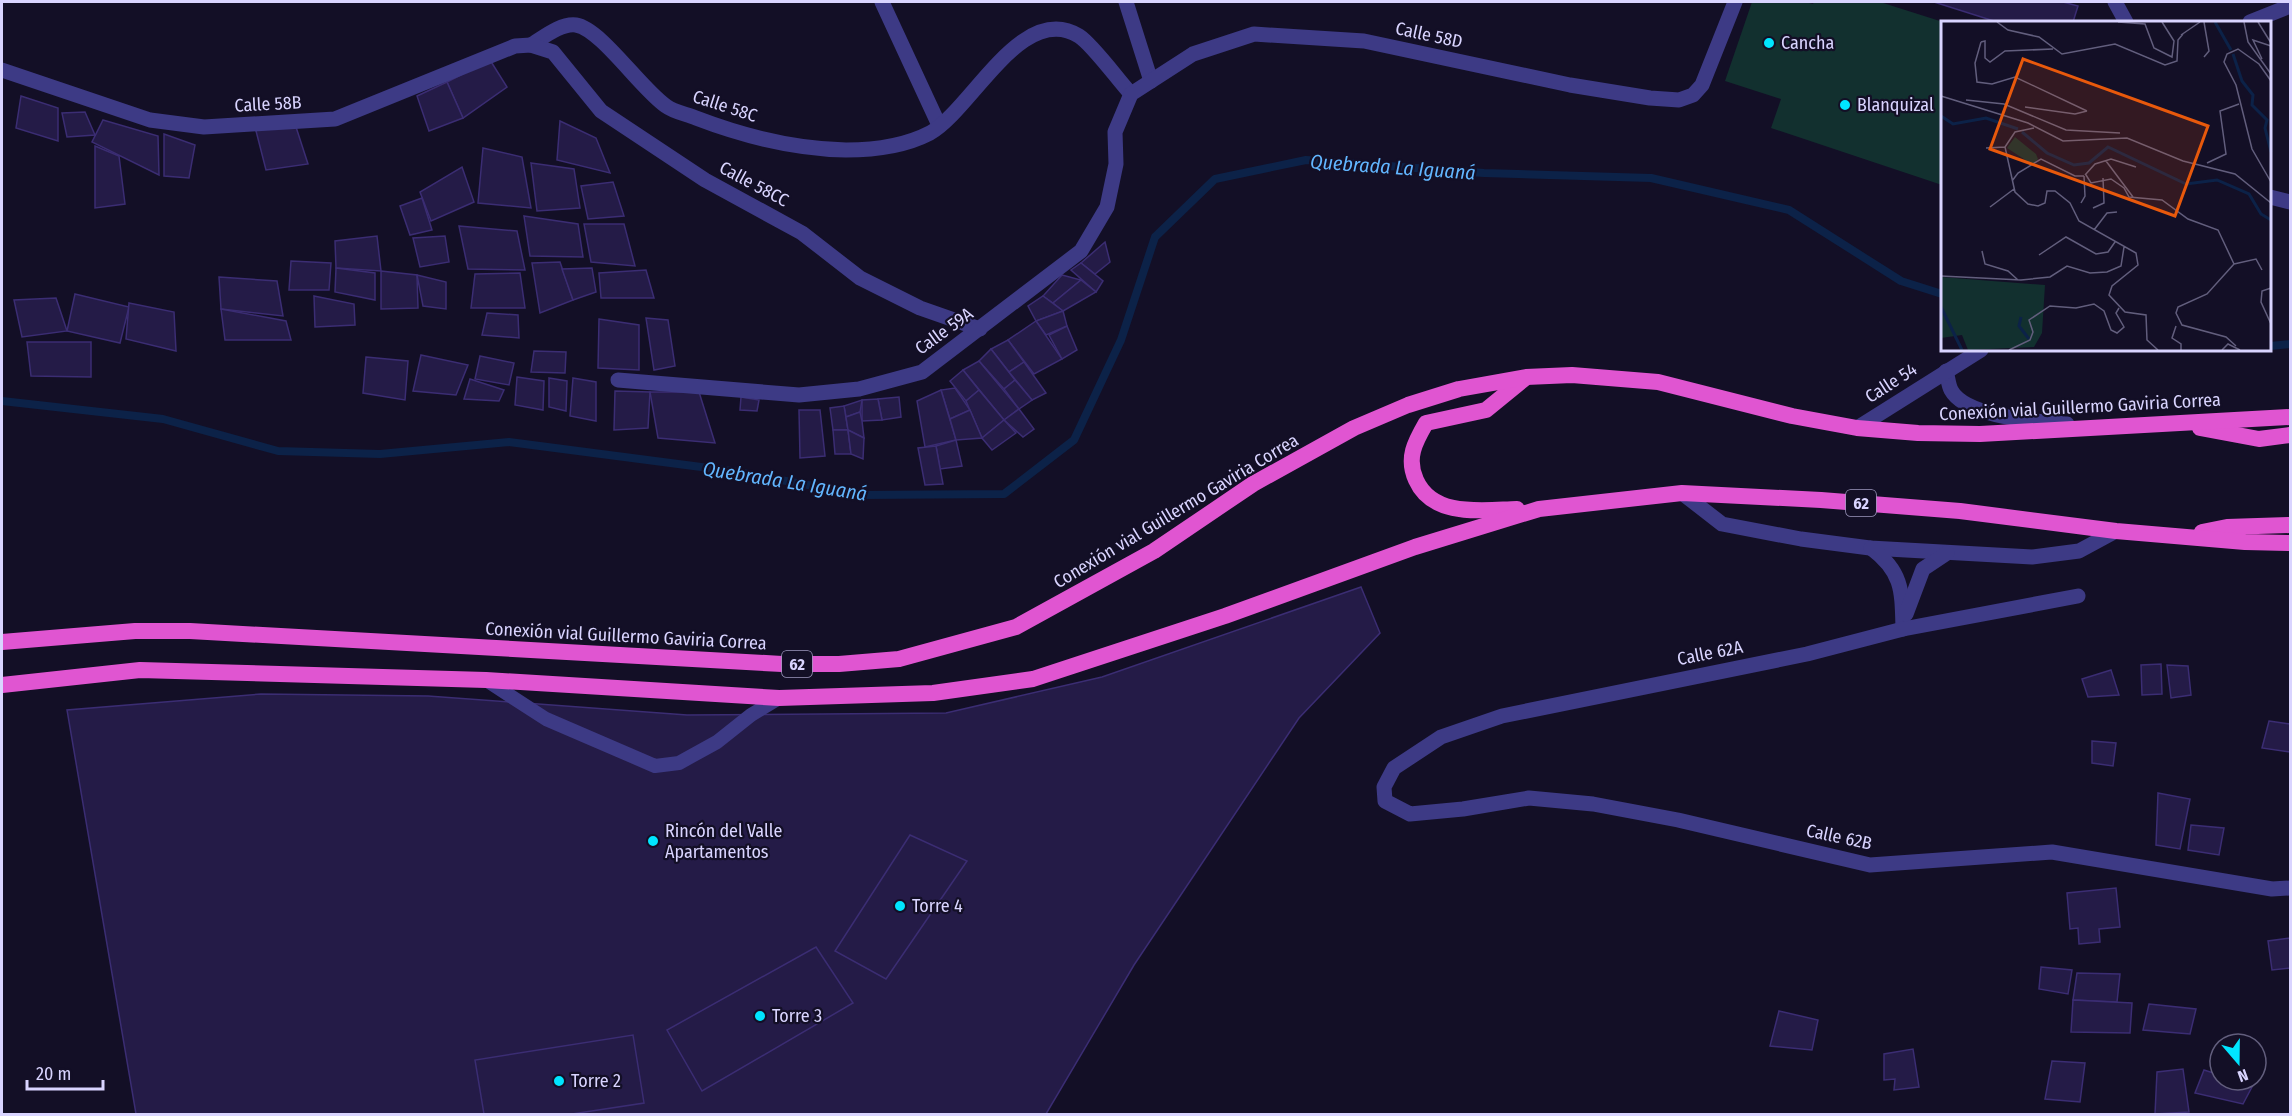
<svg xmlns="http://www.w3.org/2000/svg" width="2292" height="1116" viewBox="0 0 2292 1116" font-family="'Fira Sans Condensed',sans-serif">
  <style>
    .green { fill: #12302f }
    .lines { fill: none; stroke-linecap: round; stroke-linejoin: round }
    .stream { stroke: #0c2248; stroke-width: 8 }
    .building { fill: #241b47; stroke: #3b2d73; stroke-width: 1.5 }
    .service { stroke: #3d3a85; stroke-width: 14 }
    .minor { stroke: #3d3a85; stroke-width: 15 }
    .tertiary { stroke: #3d3a85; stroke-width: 15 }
    .trunk { stroke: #e055d1; stroke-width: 16 }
    .poi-dot { fill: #00e5ff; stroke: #130f26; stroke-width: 2 }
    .labels { text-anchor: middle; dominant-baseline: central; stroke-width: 4.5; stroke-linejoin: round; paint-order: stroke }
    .shield { fill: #130f26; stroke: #9e99be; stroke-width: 1.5 }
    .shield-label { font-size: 16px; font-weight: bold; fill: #d9d4ff }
    .street-label { font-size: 18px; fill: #d9d4ff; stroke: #130f26 }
    .poi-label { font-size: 18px; fill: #d9d4ff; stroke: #130f26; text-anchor: start }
    .water-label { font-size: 20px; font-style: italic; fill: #62b6ff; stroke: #130f26 }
    .inset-river { fill: none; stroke: #0c2248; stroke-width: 3 }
    .inset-road { fill: none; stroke: #625e7d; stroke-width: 1.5 }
    .view { fill: #e8590c; fill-opacity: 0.15; stroke: #e8590c; stroke-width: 3 }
    .inset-edge { fill: none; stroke: #d9d4ff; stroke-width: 3 }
  </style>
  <rect width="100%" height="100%" fill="#130f26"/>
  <path class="green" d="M1752,2H1805L1813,4L1814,2H1880L1943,22L1942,185L1771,128L1781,99L1725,81Z"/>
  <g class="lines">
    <g class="stream">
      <path d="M2270,346L2290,344"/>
      <path d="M2,401L163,419L278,451L380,454L509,442L732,471L862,495L1004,494L1074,440L1121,340L1155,237L1215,179L1306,160L1484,173L1651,178L1789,210L1901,281L1942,294"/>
    </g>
  </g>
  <g class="building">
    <path d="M1934,2H2063L2078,6L2073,22H1997Z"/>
    <path d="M490,60L507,87L463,118L447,82Z"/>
    <path d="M447,82L463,118L429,131L417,96Z"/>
    <path d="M21,96L58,108V141L16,128Z"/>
    <path d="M85,112L95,135L67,137L62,113Z"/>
    <path d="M103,120L158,136L159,175L92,142Z"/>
    <path d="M560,121L596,138L610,173L557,160Z"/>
    <path d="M255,127H296L308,164L266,170Z"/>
    <path d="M164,134L195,145L189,178L164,176Z"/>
    <path d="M95,146L119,156L125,204L95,208Z"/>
    <path d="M483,148L522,157L531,208L478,203Z"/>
    <path d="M531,163L574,169L580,208L537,211Z"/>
    <path d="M462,167L474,202L431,221L420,192Z"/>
    <path d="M613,182L624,216L588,219L581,186Z"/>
    <path d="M422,198L432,230L410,235L400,206Z"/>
    <path d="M524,216L578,224L583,257L530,256Z"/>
    <path d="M584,224H624L635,266L591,262Z"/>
    <path d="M459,226L517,231L525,270L468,269Z"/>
    <path d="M377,236L381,271L336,268L335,241Z"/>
    <path d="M445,236L449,262L420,267L413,238Z"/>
    <path d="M1105,242L1110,262L1095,274L1081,263Z"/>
    <path d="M291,261L331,263L329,290H289Z"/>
    <path d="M560,262L573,300L540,313L532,263Z"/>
    <path d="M1081,263L1103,281L1096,292L1071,270Z"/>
    <path d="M336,268L375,273V300L335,292Z"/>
    <path d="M592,268L596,292L573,300L562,269Z"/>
    <path d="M646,270L654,298H601L599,273Z"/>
    <path d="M381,271L417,275L418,308L381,309Z"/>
    <path d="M520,273L525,308H471L475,274Z"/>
    <path d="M417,275L446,282V309L423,306Z"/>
    <path d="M1062,275L1081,280L1053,303L1043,296Z"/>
    <path d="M219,277L277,281L283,316L221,309Z"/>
    <path d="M1081,280L1096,292L1063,311L1053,303Z"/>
    <path d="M75,294L129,307L120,343L67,331Z"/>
    <path d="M314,296L354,304L355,325L315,327Z"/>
    <path d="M1043,296L1063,311L1036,321L1028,306Z"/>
    <path d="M56,298L67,331L22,337L14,300Z"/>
    <path d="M129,303L174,312L176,351L126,339Z"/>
    <path d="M221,309L286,321L291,340H225Z"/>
    <path d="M1063,311L1067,326L1046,335L1036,321Z"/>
    <path d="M487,313L518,315L519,338L482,335Z"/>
    <path d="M646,318L668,320L675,366L654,370Z"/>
    <path d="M599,319L639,325V370L598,368Z"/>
    <path d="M1036,321L1062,359L1034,374L1008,340Z"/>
    <path d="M1067,326L1077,350L1062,359L1049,335Z"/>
    <path d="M1008,340L1024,362L1009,372L991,349Z"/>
    <path d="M27,342H91V377L31,376Z"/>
    <path d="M991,349L1015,380L1004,389L979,361Z"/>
    <path d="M534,351L566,352L565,373L531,372Z"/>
    <path d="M421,355L468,365L456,395L413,391Z"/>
    <path d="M480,356L514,363L509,385L475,379Z"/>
    <path d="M366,357L408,361L405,400L363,393Z"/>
    <path d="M979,361L1019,409L1004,420L963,370Z"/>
    <path d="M1024,362L1046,393L1032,400L1009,372Z"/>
    <path d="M963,370L979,390L966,401L950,381Z"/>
    <path d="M517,377L544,381L543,410L515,405Z"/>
    <path d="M549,378L567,381L566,411L549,407Z"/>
    <path d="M573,378L596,382V421L570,416Z"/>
    <path d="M470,379L504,390L499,401L464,399Z"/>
    <path d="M1015,380L1032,400L1019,409L1004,389Z"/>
    <path d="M955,388L970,410L950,419L941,390Z"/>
    <path d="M941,390L956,440L925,447L917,401Z"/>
    <path d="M979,390L1004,420L982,438L966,401Z"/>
    <path d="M615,391L650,392L648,428L614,430Z"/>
    <path d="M650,392H699L715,443L658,438Z"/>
    <path d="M741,397L759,400L757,411L740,410Z"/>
    <path d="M899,397L901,417L882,420L878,399Z"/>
    <path d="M878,399L882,420L862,421V400Z"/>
    <path d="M862,400L860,412L846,417L844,406Z"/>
    <path d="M844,406L848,430H833L830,408Z"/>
    <path d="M1019,409L1034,429L1023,437L1004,420Z"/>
    <path d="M799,410H820L825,456L800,458Z"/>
    <path d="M970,410L982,438L956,440L950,419Z"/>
    <path d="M860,412L862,421L864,438L848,430L846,417Z"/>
    <path d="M1004,420L1016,433L992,450L982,438Z"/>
    <path d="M833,430H848L851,454H835Z"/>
    <path d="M848,430L864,438L863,459L851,454Z"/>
    <path d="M956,440L962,466L940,469L936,446Z"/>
    <path d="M936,446L943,484L925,485L918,448Z"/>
    <path d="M1361,587L1380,633L1299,718L1134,965L1046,1114H136L67,710L261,694L428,696L687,715L946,713L1102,677Z"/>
    <path d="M2161,664L2162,694L2142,695L2141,665Z"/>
    <path d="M2167,665L2188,666L2191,695L2171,698Z"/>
    <path d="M2111,670L2119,695L2088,697L2082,679Z"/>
    <path d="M2269,721L2290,724V752L2262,748Z"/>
    <path d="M2092,741L2116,743L2113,766L2092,763Z"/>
    <path d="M2158,793L2190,799L2180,849L2156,845Z"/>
    <path d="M2191,825L2224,828L2219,855L2188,850Z"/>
    <path d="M910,835L967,861L886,979L835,951Z"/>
    <path d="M2116,888L2120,927L2099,929L2100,942L2079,944L2078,928L2070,929L2067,893Z"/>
    <path d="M2290,938V968L2272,970L2268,941Z"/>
    <path d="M816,947L853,1003L702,1091L667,1030Z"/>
    <path d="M2041,967L2072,970L2068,994L2039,989Z"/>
    <path d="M2077,973L2120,974L2117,1002L2073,1000Z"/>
    <path d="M2073,1000L2132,1003L2130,1033L2071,1032Z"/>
    <path d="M2149,1004L2196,1009L2190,1034L2143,1030Z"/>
    <path d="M1779,1011L1818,1020L1812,1050L1770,1046Z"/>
    <path d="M633,1035L644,1103L572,1114H484L475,1060Z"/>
    <path d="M1913,1049L1919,1087L1894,1090L1895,1079L1884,1080V1054Z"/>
    <path d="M2052,1061L2085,1063L2080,1102L2045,1099Z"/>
    <path d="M2183,1069L2189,1112L2155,1114L2157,1072Z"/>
    <path d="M2204,1070L2220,1075V1080H2236L2253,1085L2243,1104L2195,1093Z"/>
  </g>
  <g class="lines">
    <path class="service" d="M486,680L546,719L655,766L679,763L717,742L751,715L779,698"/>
    <g class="minor">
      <path d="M882,2L939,125"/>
      <path d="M1126,2L1151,81"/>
      <path d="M2250,22L2290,6"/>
      <path d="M531,45C544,37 561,23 576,25C601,29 641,89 666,106C674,112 686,114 696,118C743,136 795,149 846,150C874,150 905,146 930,133C972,109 1022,1 1079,36C1093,45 1118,80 1131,94"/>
      <path d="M2,70L150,120L204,127L335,119L515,46L531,45L553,52L601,111L705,180L802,233L860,278L920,308L980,329"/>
      <path d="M2270,197L2290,202"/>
      <path d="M618,380L799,395L859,389L922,372L1081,251L1107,207L1116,164L1115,132L1131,94L1193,54L1254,34L1364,41L1570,85L1650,98L1679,100L1693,95L1702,85L1735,2"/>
      <path d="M1682,493L1722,524L1801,539L1870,548L2032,557L2079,551L2116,531"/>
      <path d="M1871,548C1903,572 1902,591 1903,629"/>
      <path d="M2078,596L1903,629L1807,654L1502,716L1441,737L1394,768L1384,787L1385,801L1410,814L1463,809L1529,798L1593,804L1678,820L1870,865L2052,852L2272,889L2290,888"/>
      <path d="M1906,614L1923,569L1947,553"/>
    </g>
    <g class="tertiary">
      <path d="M2115,2L2126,22"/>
      <path d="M1946,371C1948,377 1948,384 1951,390C1966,418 2039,421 2067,424"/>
      <path d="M1857,428L1981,350"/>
    </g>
    <g class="trunk">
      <path d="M2200,428L2259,439L2290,435"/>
      <path d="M1517,509C1482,510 1433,518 1416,480C1406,458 1415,442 1426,423L1486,410L1524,379"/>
      <path d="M2202,532L2227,527L2290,525"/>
      <path d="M2,642L135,631H190L782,664H839L899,659L1016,627L1154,551L1253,484L1354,428L1408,405L1459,389L1526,377L1572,375L1658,382L1792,416L1857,428L1918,433L1980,434L2290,417"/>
      <path d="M2,685L140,670L486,680L779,698L933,693L1033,679L1225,616L1415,547L1539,509L1682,493L1821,500L1960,511L2116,531L2245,542L2290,543"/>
    </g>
  </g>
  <g class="poi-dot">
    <circle cx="1769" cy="43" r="6"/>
    <circle cx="1845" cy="105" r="6"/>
    <circle cx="653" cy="841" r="6"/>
    <circle cx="900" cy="906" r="6"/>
    <circle cx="760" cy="1016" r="6"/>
    <circle cx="559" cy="1081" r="6"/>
  </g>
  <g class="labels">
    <g class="shield">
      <rect x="1846" y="490" width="30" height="26" rx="4.5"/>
      <rect x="782" y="651" width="30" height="26" rx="4.5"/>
    </g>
    <g class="shield-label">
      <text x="1861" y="503">62</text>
      <text x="797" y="664">62</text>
    </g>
    <g class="street-label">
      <text transform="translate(1429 35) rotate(12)">Calle 58D</text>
      <text transform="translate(268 104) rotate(-3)">Calle 58B</text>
      <text transform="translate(725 106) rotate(18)">Calle 58C</text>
      <text transform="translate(754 184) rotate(28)">Calle 58CC</text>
      <text transform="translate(944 331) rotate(-36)">Calle 59A</text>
      <text transform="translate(1891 383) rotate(-33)">Calle 54</text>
      <text transform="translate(2080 407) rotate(-3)">Conexión vial Guillermo Gaviria Correa</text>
      <text transform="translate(1176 511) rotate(-31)">Conexión vial Guillermo Gaviria Correa</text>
      <text transform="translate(626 636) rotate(3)">Conexión vial Guillermo Gaviria Correa</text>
      <text transform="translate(1710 653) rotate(-11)">Calle 62A</text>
      <text transform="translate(1839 837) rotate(12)">Calle 62B</text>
    </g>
    <g class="poi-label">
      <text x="1781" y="43">Cancha</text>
      <text x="1857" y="105">Blanquizal</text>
      <text x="665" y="831">Rincón del Valle<tspan x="665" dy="21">Apartamentos</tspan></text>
      <text x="912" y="906">Torre 4</text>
      <text x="772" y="1016">Torre 3</text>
      <text x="571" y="1081">Torre 2</text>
    </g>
    <g class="water-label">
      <text transform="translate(1393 167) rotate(4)">Quebrada La Iguaná</text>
      <text transform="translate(785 481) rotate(9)">Quebrada La Iguaná</text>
    </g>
  </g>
  <g transform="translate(1941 21)">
    <rect width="330" height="330" fill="#130f26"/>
    <path d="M74,116L95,133L97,138L92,144L66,127ZM0,256L104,264L101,312L93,326L27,329L21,314L0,317Z" fill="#12302f"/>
    <path class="inset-river" d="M274,1L290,29M292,33L301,60L312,74L311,84L326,99L324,107L330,131M0,95L12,103L45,97L77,108M81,111L106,132L133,144L148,142L167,126L245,163L276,159L308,173L320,193L330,199M0,286L21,329M80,296L78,305L88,318"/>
    <path class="inset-road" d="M56,1L67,9L98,16L121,33L174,23L224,44L236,40L237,19L242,13M177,1L204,3L213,27L231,36L233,20L221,1M263,1L268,30L263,36M303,1L307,21L330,53M317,1L330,22M240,14L259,1M40,21L34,42L36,61L51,63L74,56L146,90M40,21L44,20V37L49,41L64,30L112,28M321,38L312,19L330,25M330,60L318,43L297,28L286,33L283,41L295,64L311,128L330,161M0,75L87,102L122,120L186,117L242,140L294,153L330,182M25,79L63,83L125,109L179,112M84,86L134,93L146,90M93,107L74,111L64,126L74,171L87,183L97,185L104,182L106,170H114L129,182L138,200L195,232L197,244L171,265L168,274L184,291L205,294L206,319L217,329M45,127L64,126M165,140L192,176M266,142L285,133L279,90L298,83M144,154L154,143L170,138L195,146M145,154L150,162L170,158L183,167L188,176L221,179L247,198L277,209L293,243M71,160L77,152L100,138L134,155H143M140,182L144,175L143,155M49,186L73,168M152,187L163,182L162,157M153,209L166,192L176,191M41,230L44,243L67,250L77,259M98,234L125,216L155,233L167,231L174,221M293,243L266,273L237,286L235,292L241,304L285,316L295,325M293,243L315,238L321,249M0,255L80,259L109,256L126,245L149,252L166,251L180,245L183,226M330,267L321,270L320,281L330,303M235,305L231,317L240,323V329M68,329L89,319L92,311L88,299L109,285L135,287L153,283L163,290L170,309L176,312L183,306L175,292L178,287M281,329L287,323L299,329"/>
    <path class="view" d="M82,38L267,105L234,195L49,128Z"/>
    <rect width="330" height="330" class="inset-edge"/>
  </g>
  <rect width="2292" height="1116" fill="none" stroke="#d9d4ff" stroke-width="6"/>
  <g transform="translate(2238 1062) rotate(160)"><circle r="28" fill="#130f26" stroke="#625e7d" stroke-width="1.5"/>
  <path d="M0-4.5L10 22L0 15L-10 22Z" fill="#00e5ff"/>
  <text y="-9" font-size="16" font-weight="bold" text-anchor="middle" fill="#d9d4ff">N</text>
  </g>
  <path d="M27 1080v9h76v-9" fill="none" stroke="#d9d4ff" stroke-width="3"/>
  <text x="36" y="1080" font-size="18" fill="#d9d4ff" stroke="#130f26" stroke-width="4.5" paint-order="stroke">20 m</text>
</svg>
